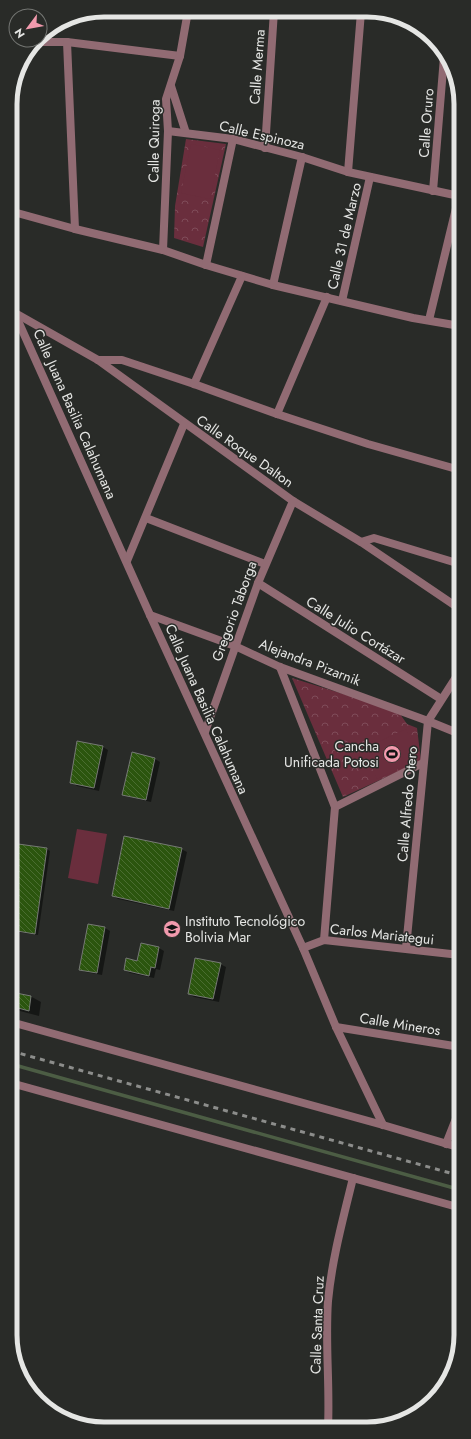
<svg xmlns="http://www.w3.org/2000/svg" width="471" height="1439" viewBox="0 0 471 1439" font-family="Jost,sans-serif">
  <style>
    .park { fill: url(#park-crowns) }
    .pitch { fill: #6a2e3d }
    .shadow { fill: #0007 }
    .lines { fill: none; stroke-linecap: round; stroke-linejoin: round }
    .stream { stroke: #4c5d44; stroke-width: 3.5 }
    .building { fill: url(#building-back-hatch); stroke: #767975 }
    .minor { stroke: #916b73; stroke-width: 8 }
    .tertiary { stroke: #916b73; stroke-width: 8 }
    .rail { stroke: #8c8d8b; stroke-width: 3; stroke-dasharray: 5 5; stroke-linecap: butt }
    .labels { text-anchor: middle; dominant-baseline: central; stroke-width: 3; stroke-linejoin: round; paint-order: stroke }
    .street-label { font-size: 14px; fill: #e5e6e4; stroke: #292b28 }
    .poi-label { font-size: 14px; fill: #e5e6e4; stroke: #292b28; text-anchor: end }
    .rim { fill: none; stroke: #e5e6e4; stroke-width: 5 }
  </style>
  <defs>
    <pattern id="park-crowns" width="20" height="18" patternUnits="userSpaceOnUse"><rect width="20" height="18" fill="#6a2e3d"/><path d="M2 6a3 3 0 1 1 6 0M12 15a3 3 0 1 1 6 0" fill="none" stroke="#7f4c59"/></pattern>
    <pattern id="building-back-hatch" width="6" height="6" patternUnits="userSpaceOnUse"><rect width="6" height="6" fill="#2b550e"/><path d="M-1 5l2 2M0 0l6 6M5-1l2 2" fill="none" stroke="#4a6d31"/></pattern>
  </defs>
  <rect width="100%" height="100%" fill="#292b28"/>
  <g class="park">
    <path d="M186,139L226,144L203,247L174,238L175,206Z"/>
    <path d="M292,678L398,711L407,724L417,728L421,761L343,797Z"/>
  </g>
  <g class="pitch">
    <path d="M191,144L220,150L210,199L181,193Z"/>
    <path d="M406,729L420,759L377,779L363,749Z"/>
    <path d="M77,829L107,834L98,884L68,878Z"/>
  </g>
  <g class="shadow">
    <path d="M78,743L103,747L108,750L99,791L77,786L72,783Z"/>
    <path d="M155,759L160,762L151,802L129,797L124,794Z"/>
    <path d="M11,844L47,849L50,851L38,935L11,931Z"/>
    <path d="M181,849L187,852L174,911L118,899L113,896Z"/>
    <path d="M105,928L110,931L102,975L85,972L80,969Z"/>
    <path d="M141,944L159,948L164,951L160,970L156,969L154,978L130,973L125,970L137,962Z"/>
    <path d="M11,956L14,958L11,973Z"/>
    <path d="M220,964L226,967L219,1002L194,997L189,994Z"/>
    <path d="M30,996L41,1002L39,1016L20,1011L11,1006Z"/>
  </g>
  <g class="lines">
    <path class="stream" d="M11,1064L461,1190"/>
  </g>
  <g class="building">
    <path d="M77,741L103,746L94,788L70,783Z"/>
    <path d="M132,752L155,758L146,800L122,795Z"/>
    <path d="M124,836L182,848L169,909L112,896Z"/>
    <path d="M11,843L47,848L35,934L11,930Z"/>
    <path d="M88,924L105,927L97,973L79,970Z"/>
    <path d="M141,943L159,947L155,968L151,967L149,976L124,970L126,958L137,961Z"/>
    <path d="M195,958L221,963L213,999L188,994Z"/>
    <path d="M11,992L31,996L29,1011L11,1006Z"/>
  </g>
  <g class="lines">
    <g class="minor">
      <path d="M36,42H67L180,56"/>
      <path d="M67,42L75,229"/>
      <path d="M171,86L186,133"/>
      <path d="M168,131L233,139L302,157L348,172L459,196"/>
      <path d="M265,148L274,11"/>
      <path d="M348,172L361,12"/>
      <path d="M433,191L444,57"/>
      <path d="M10,211L75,229L163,250L206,265L273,285L413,318L460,326"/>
      <path d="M163,250L168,131L166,99L180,56L188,11"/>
      <path d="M206,265L233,139"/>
      <path d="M273,285L302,157"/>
      <path d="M342,301L370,177"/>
      <path d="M10,303L150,615L303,948L336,1027L383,1125"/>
      <path d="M15,313L98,360L293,501L361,542L460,609"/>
      <path d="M429,320L459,196"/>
      <path d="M98,360H122L194,384L277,414L368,444L460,470"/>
      <path d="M194,384L242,276"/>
      <path d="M277,414L327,297"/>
      <path d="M146,518L265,564"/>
      <path d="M361,542L374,538L460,564"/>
      <path d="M127,561L184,424"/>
      <path d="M258,583L441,699"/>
      <path d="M150,615L235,646L280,667L428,721L460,734"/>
      <path d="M280,667L335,807L324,940"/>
      <path d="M205,732L258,583L293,501"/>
      <path d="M335,807L423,763"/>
      <path d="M303,948L324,940L460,955"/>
      <path d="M406,948L428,721L460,671"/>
      <path d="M336,1027L460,1047"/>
      <path d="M446,1144L461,1106"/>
      <path d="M328,1427C330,1385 325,1343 328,1301C332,1259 343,1219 353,1178"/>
    </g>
    <g class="tertiary">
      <path d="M11,1022L383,1125L461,1148"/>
      <path d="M11,1083L461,1208"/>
    </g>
    <path class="rail" d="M11,1051L461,1176"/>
  </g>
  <defs>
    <g id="stadium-disc" transform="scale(0.9)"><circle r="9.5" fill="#f29aad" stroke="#292b28"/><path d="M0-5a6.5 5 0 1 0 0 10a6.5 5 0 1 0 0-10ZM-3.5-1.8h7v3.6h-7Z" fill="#111"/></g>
    <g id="university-disc" transform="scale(0.9)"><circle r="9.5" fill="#f29aad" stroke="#292b28"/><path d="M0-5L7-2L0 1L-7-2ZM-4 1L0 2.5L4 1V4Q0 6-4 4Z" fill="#111"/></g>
  </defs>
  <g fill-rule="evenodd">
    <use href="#stadium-disc" x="392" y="754"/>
    <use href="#university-disc" x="172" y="929"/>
  </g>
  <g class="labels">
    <g class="street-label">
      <text transform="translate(257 67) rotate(-86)">Calle Merma</text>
      <text transform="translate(426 123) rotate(-86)">Calle Oruro</text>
      <text transform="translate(262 135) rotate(13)">Calle Espinoza</text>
      <text transform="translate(154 141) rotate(-89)">Calle Quiroga</text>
      <text transform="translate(344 236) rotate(-77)">Calle 31 de Marzo</text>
      <text transform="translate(75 414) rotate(66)">Calle Juana Basilia Calahumana</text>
      <text transform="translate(245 451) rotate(35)">Calle Roque Dalton</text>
      <text transform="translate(234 611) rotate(-70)">Gregorio Taborga</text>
      <text transform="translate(356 630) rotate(32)">Calle Julio Cortázar</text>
      <text transform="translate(310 662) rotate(21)">Alejandra Pizarnik</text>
      <text transform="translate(207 709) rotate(66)">Calle Juana Basilia Calahumana</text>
      <text transform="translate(407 804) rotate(-85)">Calle Alfredo Otero</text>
      <text transform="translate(382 934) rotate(6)">Carlos Mariategui</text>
      <text transform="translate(400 1024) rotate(9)">Calle Mineros</text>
      <text transform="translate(317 1325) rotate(-88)">Calle Santa Cruz</text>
    </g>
    <g class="poi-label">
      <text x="379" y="746">Cancha<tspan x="379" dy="16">Unificada Potosi</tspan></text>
      <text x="185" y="921" text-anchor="start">Instituto Tecnológico<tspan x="185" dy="16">Bolivia Mar</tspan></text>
    </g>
  </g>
  <path d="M0 0H471V1439H0ZM104 17H367A87 87 0 0 1 454 104V1335A87 87 0 0 1 367 1422H104A87 87 0 0 1 17 1335V104A87 87 0 0 1 104 17Z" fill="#292b28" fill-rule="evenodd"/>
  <path class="rim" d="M104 17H367A87 87 0 0 1 454 104V1335A87 87 0 0 1 367 1422H104A87 87 0 0 1 17 1335V104A87 87 0 0 1 104 17Z"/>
  <g transform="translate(28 28) rotate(238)"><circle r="19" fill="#292b28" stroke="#747673"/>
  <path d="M0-3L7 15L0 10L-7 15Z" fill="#f29aad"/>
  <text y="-6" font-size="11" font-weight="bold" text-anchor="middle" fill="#e5e6e4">N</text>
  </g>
</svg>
